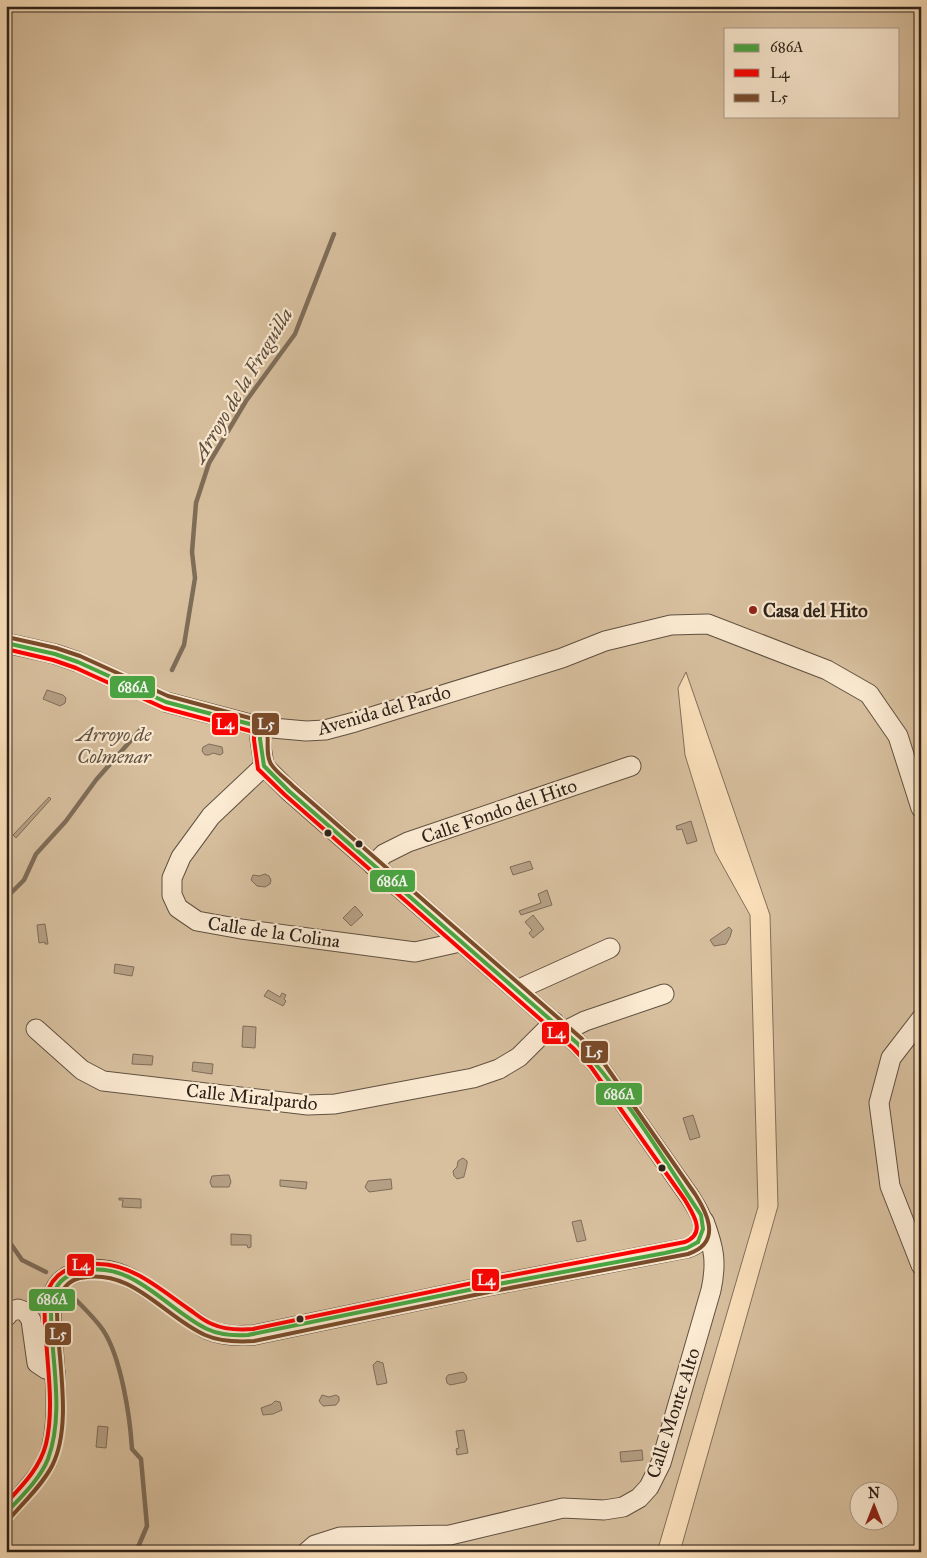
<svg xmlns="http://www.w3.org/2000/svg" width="927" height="1558" viewBox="0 0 927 1558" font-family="'IM FELL Great Primer',serif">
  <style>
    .green { fill: #d8c09f; stroke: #82705c; fill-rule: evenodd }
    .water { fill: #b59f84; stroke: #7e6d59 }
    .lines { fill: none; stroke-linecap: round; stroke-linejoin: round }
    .stream { stroke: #7e6d59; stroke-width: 4.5 }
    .minor-casing { stroke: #605142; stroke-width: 21 }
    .minor { stroke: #fcebd3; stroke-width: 19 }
    .bus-1-casing { stroke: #fcebd3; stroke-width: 8 }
    .bus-2-casing { stroke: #fcebd3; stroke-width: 8 }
    .bus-3-casing { stroke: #fcebd3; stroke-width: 8 }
    .bus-1 { stroke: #47a842; stroke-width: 4 }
    .bus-2 { stroke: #f00; stroke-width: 4 }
    .bus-3 { stroke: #7a4b2a; stroke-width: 4 }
    .poi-dot { fill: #8f2418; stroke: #fcebd3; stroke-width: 2 }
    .bus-dot { fill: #2c2119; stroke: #fcebd3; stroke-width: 2 }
    .labels { text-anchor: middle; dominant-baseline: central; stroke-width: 4.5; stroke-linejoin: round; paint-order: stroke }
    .poi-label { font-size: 19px; font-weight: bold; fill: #2c2119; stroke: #fcebd3; text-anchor: start }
    .street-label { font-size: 19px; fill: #2c2119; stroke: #fcebd3 }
    .park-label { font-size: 19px; font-style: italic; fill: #605141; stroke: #fcebd3 }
    .water-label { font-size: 20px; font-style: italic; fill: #5c4d3e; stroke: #fcebd3 }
    .line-badge { stroke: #fcebd3; stroke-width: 2 }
    .badge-label { font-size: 14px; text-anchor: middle; font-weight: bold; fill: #fff }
  </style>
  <rect width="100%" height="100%" fill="#fbe0bb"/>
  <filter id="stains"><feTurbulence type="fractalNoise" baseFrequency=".004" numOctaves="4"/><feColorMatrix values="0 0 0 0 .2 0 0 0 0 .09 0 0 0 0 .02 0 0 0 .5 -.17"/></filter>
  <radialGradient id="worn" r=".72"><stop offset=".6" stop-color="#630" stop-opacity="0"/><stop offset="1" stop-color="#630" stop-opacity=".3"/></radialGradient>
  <path class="green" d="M6,6H921V1552H680L778,1206L770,915L686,672L678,688L685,755L715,852L750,915L758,1207L657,1552H6ZM726,29H898V116H726ZM860,1490H890V1520H860Z"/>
  <g class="water">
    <path d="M47,690L63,695L66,698L65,703L60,706L43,699Z"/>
    <path d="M209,744L222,747L223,753L220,755L213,753L209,755H205L202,751L203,747Z"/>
    <path d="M49,797L51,799L16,838L13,835Z"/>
    <path d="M691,821L697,841L687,844L682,829L677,830L676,826Z"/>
    <path d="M530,861L533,869L513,875L510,867Z"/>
    <path d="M265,874L269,876L271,880L270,884L265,887L257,886L251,880L253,875L259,876Z"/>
    <path d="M547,890L552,905L521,915L519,911L541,903L538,894Z"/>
    <path d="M355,906L363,915L351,926L343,918Z"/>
    <path d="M533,915L544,929L533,938L529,933L532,930L525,922Z"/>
    <path d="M45,924L48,944H45V942L39,943L37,925Z"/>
    <path d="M729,927L732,930L730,937L726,944L714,946L710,940Z"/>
    <path d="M115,964L134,967L132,976L114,973Z"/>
    <path d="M268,990L280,997L282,993L286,995L284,999L286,1001L283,1006L264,996Z"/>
    <path d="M243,1026L256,1027L255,1048L242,1047Z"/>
    <path d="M133,1054L153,1056L152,1065L132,1064Z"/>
    <path d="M193,1062L213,1064L212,1074L192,1071Z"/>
    <path d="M693,1115L700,1137L690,1140L683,1118Z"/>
    <path d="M463,1158L467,1161C468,1163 464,1175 464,1177L457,1179L454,1176L453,1171L457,1167L458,1161Z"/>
    <path d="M226,1175H229L231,1182L229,1187H212L210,1182L212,1176Z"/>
    <path d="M391,1179L392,1189L369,1192L365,1187L368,1181Z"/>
    <path d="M280,1180L307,1182L306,1189L280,1186Z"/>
    <path d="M119,1198L141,1199V1208L122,1207L123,1200H119Z"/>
    <path d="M581,1220L586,1240L577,1242L572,1222Z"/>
    <path d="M231,1234L251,1235V1247L248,1248L247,1245H231Z"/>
    <path d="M377,1361L383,1363L387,1383L377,1385L373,1365Z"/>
    <path d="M463,1372L466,1375L467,1379L465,1382L450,1385L447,1383L446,1378L448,1375Z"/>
    <path d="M322,1395L329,1397L336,1395L339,1397V1401L336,1405L323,1406L319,1401Z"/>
    <path d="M275,1401L280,1402L282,1410L273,1414L263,1415L261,1408L272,1404Z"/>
    <path d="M98,1426L108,1427L106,1448L96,1447Z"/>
    <path d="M464,1430L468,1453L457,1455L456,1449L459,1448L456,1431Z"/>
    <path d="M642,1450L643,1460L621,1462L620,1452Z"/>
  </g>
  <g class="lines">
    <g class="stream">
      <path d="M172,670L184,645L195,578L192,552L196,503L209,463L246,401L295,334L334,234"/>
      <path d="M6,898L24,880L36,854L66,821L96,780L141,729"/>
      <path d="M6,1237L22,1260L46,1272"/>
      <path d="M69,1293C81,1305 94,1317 103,1330C121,1357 130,1416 132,1449L141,1459L147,1526L136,1552"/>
    </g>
    <g class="minor-casing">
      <g id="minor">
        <path d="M6,643L55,654L78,662L166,702L261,727L306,731L325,730L355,722L562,658L605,641L671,625L708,624L827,670L869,694L898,736L921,808"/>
        <path d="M264,766L211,816L181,857L172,878V895L178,908L197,921L241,929L415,952L460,942"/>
        <path d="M373,865L384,854L408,842L631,766"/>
        <path d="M517,990L610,948"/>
        <path d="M921,1019L891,1058L879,1103L890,1186L921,1265"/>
        <path d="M36,1029L82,1070L103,1081L308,1105L335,1104L473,1078L499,1069L519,1057L554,1022"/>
        <path d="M565,1031L585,1021L664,994"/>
        <path d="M6,1317L10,1312L18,1309L26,1312L31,1320L37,1363L46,1369L55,1372"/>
        <path d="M6,1513C16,1502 44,1471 48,1459C62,1423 54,1369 52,1331C50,1307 48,1283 74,1273C119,1257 156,1296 190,1318C196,1322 202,1327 209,1330C224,1336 238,1336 254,1335L488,1286L687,1248C690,1247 695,1245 698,1242C711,1228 698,1210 690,1197L596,1063L577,1043L289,791L264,766L260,739L261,727"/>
        <path d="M307,1552L315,1545L340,1537L450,1535L563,1508L604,1510L623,1507L639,1498L649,1487L661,1463L711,1290C717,1262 714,1248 704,1221"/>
      </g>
    </g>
    <use href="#minor" class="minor"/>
    <g class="bus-1-casing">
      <g id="bus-1">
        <path d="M6,643L55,654L78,662L166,702L261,727"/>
        <path d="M261,727L260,739L264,766L289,791L577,1043C625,1094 662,1157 701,1215L703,1229L698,1242"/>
        <path d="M6,1513C21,1497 40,1479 48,1459C62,1421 55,1377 52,1338C52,1324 49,1309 53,1296C55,1289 59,1282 65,1278C71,1274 77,1272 83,1271C133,1260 167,1310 207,1329C220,1335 234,1336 248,1335L488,1286L665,1253L687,1248L698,1242"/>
      </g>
    </g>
    <g class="bus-2-casing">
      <path id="bus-2" d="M6,649L53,660L76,668L164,708L254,732V740L258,769L285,795L573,1048L591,1067L685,1200C693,1214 707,1233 685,1242L487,1280L253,1329C239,1330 225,1330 212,1324C204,1321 197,1315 190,1310C162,1291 134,1265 100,1264C87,1263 74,1265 63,1272C54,1277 49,1286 46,1296C43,1310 45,1324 46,1338C48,1372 54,1410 46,1444C40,1468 22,1486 6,1503"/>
    </g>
    <g class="bus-3-casing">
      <path id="bus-3" d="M7,637L56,648L80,656L168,696L265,722C271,731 264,753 271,764C276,772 286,779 293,786L581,1038L601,1059L695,1194C709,1216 721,1243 688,1254L489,1292L254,1341C238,1342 221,1342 205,1335C163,1316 132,1267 80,1278C66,1281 60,1292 57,1305C56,1353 74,1423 52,1466C42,1485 25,1501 11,1517"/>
    </g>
    <use href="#bus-1" class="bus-1"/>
    <use href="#bus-2" class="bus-2"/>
    <use href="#bus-3" class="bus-3"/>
  </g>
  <circle class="poi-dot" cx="753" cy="610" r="5"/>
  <g class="bus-dot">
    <circle cx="328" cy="833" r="4.5"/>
    <circle cx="359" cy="844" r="4.5"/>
    <circle cx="662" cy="1168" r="4.5"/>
    <circle cx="300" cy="1319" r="4.5"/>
  </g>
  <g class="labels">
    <g class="poi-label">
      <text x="763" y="610">Casa del Hito</text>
    </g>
    <g class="street-label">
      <text transform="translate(384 710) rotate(-16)">Avenida del Pardo</text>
      <text transform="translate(499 811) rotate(-19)">Calle Fondo del Hito</text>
      <text transform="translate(274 932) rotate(8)">Calle de la Colina</text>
      <text transform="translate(252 1097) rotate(6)">Calle Miralpardo</text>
      <text transform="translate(673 1413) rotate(-72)">Calle Monte Alto</text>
    </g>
    <g class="park-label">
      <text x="114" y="734">Arroyo de<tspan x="114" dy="22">Colmenar</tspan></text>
    </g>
    <g class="water-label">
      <text transform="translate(242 385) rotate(-59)">Arroyo de la Fraguilla</text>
    </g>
  </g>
  <g class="line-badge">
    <rect x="109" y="675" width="47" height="24" rx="5" fill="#47a842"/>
    <rect x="251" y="712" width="29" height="24" rx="5" fill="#7a4b2a"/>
    <rect x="211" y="712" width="28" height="24" rx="5" fill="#f00"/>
    <rect x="369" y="869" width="47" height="24" rx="5" fill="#47a842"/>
    <rect x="541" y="1021" width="29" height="24" rx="5" fill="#f00"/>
    <rect x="580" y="1040" width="29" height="24" rx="5" fill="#7a4b2a"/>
    <rect x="595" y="1082" width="48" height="24" rx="5" fill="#47a842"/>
    <rect x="66" y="1253" width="29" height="24" rx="5" fill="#f00"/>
    <rect x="471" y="1268" width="29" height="24" rx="5" fill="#f00"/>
    <rect x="28" y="1288" width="48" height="24" rx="5" fill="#47a842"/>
    <rect x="44" y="1322" width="28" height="24" rx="5" fill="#7a4b2a"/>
  </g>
  <g class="badge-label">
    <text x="133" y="692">686A</text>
    <text x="266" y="729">L5</text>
    <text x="225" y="729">L4</text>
    <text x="392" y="886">686A</text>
    <text x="556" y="1038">L4</text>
    <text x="594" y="1057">L5</text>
    <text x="619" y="1099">686A</text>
    <text x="81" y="1270">L4</text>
    <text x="486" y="1285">L4</text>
    <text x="52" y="1304">686A</text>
    <text x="58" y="1339">L5</text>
  </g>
  <rect width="927" height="1558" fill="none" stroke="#fbe0bb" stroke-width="25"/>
  <rect x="8" y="8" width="912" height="1543" fill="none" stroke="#2c2119" stroke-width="2.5"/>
  <rect x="12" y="12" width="902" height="1533" fill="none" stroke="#2c2119"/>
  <rect x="724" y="28" width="175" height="90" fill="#fcebd3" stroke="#a99a89"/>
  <rect x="734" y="44" width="25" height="8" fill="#47a842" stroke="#a99a89"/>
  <text x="770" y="52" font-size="15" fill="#2c2119">686A</text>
  <rect x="734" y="69" width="25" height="8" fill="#ff0000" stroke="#a99a89"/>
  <text x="770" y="78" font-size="15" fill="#2c2119">L4</text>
  <rect x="734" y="94" width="25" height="8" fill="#7a4b2a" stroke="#a99a89"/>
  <text x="770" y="102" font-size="15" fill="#2c2119">L5</text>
  <g transform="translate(874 1506)"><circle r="24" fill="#fcebd3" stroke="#a99a89"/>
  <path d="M0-4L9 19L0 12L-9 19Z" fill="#8f2418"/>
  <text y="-8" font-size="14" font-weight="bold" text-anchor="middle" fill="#2c2119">N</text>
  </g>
  <rect width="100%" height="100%" filter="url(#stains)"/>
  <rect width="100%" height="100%" fill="url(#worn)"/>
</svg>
